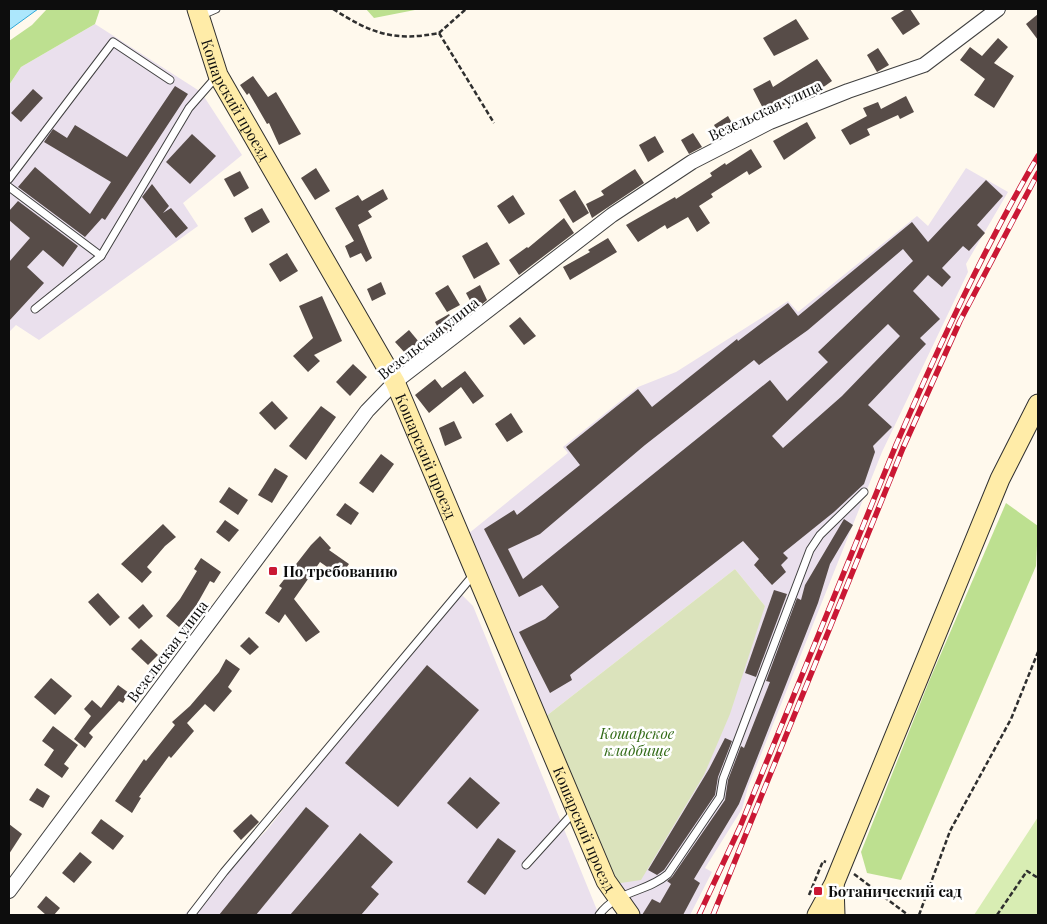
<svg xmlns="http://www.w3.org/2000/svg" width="1047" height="924" viewBox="0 0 1047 924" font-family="'Playfair Display',serif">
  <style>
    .industrial { fill: #eae0ed }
    .green { fill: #d8edb3 }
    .forest { fill: #bde090 }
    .cemetery { fill: #dbe3bc }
    .water { fill: #ace7fc; stroke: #2ca8da }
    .building { fill: #574c48; fill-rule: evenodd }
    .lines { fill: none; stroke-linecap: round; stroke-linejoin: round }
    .lane-casing { stroke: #404040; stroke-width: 9 }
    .street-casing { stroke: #404040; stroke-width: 16 }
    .secondary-casing { stroke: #2f2f2f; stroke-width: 21 }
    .path { stroke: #2f2f2f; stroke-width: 2.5; stroke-dasharray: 5 2.5; stroke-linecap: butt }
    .lane { stroke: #fff; stroke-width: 7 }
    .street { stroke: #fff; stroke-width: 14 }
    .secondary { stroke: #ffeca8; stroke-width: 19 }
    .rail-casing { stroke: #ca1834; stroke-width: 5.5 }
    .rail { stroke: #fff; stroke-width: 4; stroke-dasharray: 11; stroke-linecap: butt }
    .poi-dot { fill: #ca1834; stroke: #fff; stroke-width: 2 }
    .labels { text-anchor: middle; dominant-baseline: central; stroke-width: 5; stroke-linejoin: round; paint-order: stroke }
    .street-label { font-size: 15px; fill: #0d0d0d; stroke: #fff }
    .poi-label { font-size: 15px; font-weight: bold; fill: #0d0d0d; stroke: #fff; text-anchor: start }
    .park-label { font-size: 15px; font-style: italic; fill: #326b17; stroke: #fff }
  </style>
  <rect width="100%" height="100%" fill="#fff9ed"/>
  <g class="industrial">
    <path d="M95,24L201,92L242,155L183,203L198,226L39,340L16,325L9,332V85L21,67Z"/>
    <path d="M966,168L1008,192L966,264L968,272L882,452L748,787L742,809L705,868L712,872L690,915H636L614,884L765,606L735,569L545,717L468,534L568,453L563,447L638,387L676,372L788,301L798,312L917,216L928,226Z"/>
    <path d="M456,589L473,606L599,915H184L267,830Z"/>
  </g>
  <path class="green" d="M1038,817V915H974Z"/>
  <g class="forest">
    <path d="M47,9H100L95,24L21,67L9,85V41L32,25Z"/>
    <path d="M366,9H420L374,18Z"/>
    <path d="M1006,503L1038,526L1036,566L901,880L867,873L861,852L930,679Z"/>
  </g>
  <path class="cemetery" d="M735,569L765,606L730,714L704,775L641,880L614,884L545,717Z"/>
  <path class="water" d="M9,9H38L9,30Z"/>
  <g class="building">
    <path d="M906,9H910L920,24L903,35L891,18Z"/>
    <path d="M1038,14V40L1026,24Z"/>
    <path d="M796,19L809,39L774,56L763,38Z"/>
    <path d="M998,38L1008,47L994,63L1014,76L994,108L974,95L985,79L960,60L970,47L982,56Z"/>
    <path d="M878,48L889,65L877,72L867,55Z"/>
    <path d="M817,59L832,81L808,98L789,105L788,103L766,114L753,89L770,80L773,87Z"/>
    <path d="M253,76L268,97L276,92L301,134L279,145L269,123L267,124L249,93L247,95L240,85Z"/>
    <path d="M175,86L188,94L105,220L102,218L85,237L18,187L35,167L90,214L111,182L44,142L53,129L67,138L75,125L127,157Z"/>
    <path d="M33,89L43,98L21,122L11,113Z"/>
    <path d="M906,96L914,112L900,119L898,115L867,129L870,135L850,145L841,130L867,116L863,108L878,102L881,109Z"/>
    <path d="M728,116L736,130L721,137L714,125Z"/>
    <path d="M807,122L816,138L784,160L773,141Z"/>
    <path d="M693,133L702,147L689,154L681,140Z"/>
    <path d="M192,134L216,156L190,184L166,162Z"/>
    <path d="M655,136L664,152L648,162L639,145Z"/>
    <path d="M751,149L762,167L749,175L747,171L711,194L713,197L699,206L710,223L697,232L688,217L667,229L665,225L638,242L626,225L675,197L676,199L712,176L710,173L725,163L726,165Z"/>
    <path d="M316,168L330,191L315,200L301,178Z"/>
    <path d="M635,169L644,183L592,218L586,204L604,195L601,191Z"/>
    <path d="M240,171L249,188L234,197L224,179Z"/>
    <path d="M986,180L1003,196L977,225L985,233L969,251L963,246L942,268L951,277L942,287L928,275L913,291L940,319L920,338L926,344L868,405L892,427L873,446L875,452L864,484L834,512L783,553L788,558L781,565L786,572L772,585L754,565L759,559L743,541L570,675L572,680L550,693L519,632L545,619L559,607L542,585L519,597L484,529L514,510L517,515L580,465L566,447L638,389L652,407L737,339L738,341L788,303L798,316L912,222L928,242ZM903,249L913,261L818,352L828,362L787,401L770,380L523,579L508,549L540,534L645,445L754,360L759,365L808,330ZM888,324L900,336L842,396L783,448L772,436Z"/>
    <path d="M152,184L169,206L163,213L171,208L188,228L176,238L142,197Z"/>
    <path d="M383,189L388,199L368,211L372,217L358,225L372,258L366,262L361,253L350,258L345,246L354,241L335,208L358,195L362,201Z"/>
    <path d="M575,190L589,213L573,223L559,200Z"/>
    <path d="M513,195L525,214L509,224L497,206Z"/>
    <path d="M18,201L78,246L63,267L43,250L27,267L44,283L9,321V262L30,238L9,220V211Z"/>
    <path d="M262,208L270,222L252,233L244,218Z"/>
    <path d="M564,218L574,233L519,275L509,260L527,247L528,248Z"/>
    <path d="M608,238L617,252L570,280L563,267L590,252L588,250Z"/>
    <path d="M487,242L500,264L474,279L462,256Z"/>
    <path d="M287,253L298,271L280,282L269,264Z"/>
    <path d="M381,282L386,294L372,301L367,289Z"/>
    <path d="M448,285L460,305L447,312L435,293Z"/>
    <path d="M480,285L487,300L475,310L466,293Z"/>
    <path d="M322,296L342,341L314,355L320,361L308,372L293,356L313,338L299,306Z"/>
    <path d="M449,314L455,325L442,335L435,322Z"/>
    <path d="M520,317L536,336L524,345L509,326Z"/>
    <path d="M409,330L419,342L405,353L395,342Z"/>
    <path d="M353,364L367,377L350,396L336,382Z"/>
    <path d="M465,371L484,396L473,404L461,387L429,413L415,395L435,379L442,388Z"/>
    <path d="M272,401L288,418L275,430L259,413Z"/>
    <path d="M321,406L336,417L306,460L289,446Z"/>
    <path d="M511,413L523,432L507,442L495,424Z"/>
    <path d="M454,421L462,438L445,446L439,428Z"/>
    <path d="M381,454L394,464L373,493L359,483Z"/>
    <path d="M275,468L288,476L272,503L258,495Z"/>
    <path d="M229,487L248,500L238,515L219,502Z"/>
    <path d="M345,503L359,513L351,525L336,515Z"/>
    <path d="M844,519L853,525L830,564L818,603L739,804L694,879L700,883L683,915H642L652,899L660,903L671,884L667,881L672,877L725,800L728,780L741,746L744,748L770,682L766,681L797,598L801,600L805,585Z"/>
    <path d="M225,520L239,530L229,542L216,532Z"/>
    <path d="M163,524L176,537L165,546L147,567L152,572L142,583L121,564Z"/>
    <path d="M320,536L331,548L329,550L349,564L340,576L320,562L294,599L320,632L306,642L285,614L279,623L265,613L282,588L279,586L311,545Z"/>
    <path d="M201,558L221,572L214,583L210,581L192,613L179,627L166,616L180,599L197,571L194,569Z"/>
    <path d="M774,590L787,594L756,677L745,673Z"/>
    <path d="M98,593L120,617L110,626L88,602Z"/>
    <path d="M143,604L153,616L139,629L128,618Z"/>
    <path d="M249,637L259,647L250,655L240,646Z"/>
    <path d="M141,639L158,655L148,665L131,649Z"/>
    <path d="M226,659L240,669L228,687L232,691L214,712L205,704L187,723L194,731L171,758L169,756L139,797L141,798L132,813L115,801L144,759L146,761L175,725L172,722L190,706L219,672Z"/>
    <path d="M427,665L479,710L398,807L345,763Z"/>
    <path d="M51,678L72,696L55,715L34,697Z"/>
    <path d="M118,685L129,693L123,703L119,701L89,733L93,737L85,748L74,739L91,716L84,709L92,700L101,708Z"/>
    <path d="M53,726L78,745L64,764L69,768L62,778L44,765L54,750L42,741Z"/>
    <path d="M725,738L732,741L718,777L715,795L664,870L657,875L648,870L709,769Z"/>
    <path d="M470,777L500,803L477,829L447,803Z"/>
    <path d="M37,788L50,796L43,808L29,800Z"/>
    <path d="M306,807L329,826L256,915H219Z"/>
    <path d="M251,814L259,822L241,840L233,831Z"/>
    <path d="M101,819L124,836L113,850L91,833Z"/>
    <path d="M9,824L22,834L9,854Z"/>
    <path d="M360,833L393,862L371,887L379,894L361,915H290Z"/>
    <path d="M498,838L516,851L485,895L467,882Z"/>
    <path d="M80,852L92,862L74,883L62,873Z"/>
    <path d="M46,896L60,908L54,915H46L37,907Z"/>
  </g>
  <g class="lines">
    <g class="lane-casing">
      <g id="lane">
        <path d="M200,16L216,9"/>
        <path d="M9,179L113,42L170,80"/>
        <path d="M9,187L101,256"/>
        <path d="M35,309L101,256L189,108L217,76"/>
        <path d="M526,865L574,812"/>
        <path d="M191,915L224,872L475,573"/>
        <path d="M599,915C617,890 646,893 668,874L720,797L723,779L810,550L820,535L864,492"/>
      </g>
    </g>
    <g class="street-casing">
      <path id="street" d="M9,891L367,411L395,382L612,215L692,162L770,122L848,91L924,65L998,9"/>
    </g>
    <g class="secondary-casing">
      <g id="secondary">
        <path id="s1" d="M197,9L218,75L395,382L606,881L630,915"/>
        <path d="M834,885L835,915"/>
        <path d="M817,915L834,884L1000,479L1038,404"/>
      </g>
    </g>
    <g class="path">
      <path d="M333,9C371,33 393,42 439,33L494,123"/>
      <path d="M439,33L466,9"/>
      <path d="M854,874L908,915"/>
      <path d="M809,895L823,861L826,862"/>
      <path d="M919,915L950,831L1011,719L1038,652"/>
      <path d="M997,915L1027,871L1038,878"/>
    </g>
    <use href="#lane" class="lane"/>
    <use href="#street" class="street"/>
    <use href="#secondary" class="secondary"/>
    <g class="rail-casing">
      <g id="rail">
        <path d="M699,915L740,827L896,445C939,346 984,248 1038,156"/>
        <path d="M713,915L903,448L960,321L1038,173"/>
      </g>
    </g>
    <use href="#rail" class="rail"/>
  </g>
  <g class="poi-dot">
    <rect x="268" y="566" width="10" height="10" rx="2.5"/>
    <rect x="813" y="886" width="10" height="10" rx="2.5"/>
  </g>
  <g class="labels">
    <g class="street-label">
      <text stroke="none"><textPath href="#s1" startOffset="99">Кошарский проезд</textPath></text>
      <text transform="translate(765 110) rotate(-25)">Везельская улица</text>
      <text transform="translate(428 338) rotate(-38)">Везельская улица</text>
      <text stroke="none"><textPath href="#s1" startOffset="504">Кошарский проезд</textPath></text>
      <text transform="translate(167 651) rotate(-53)">Везельская улица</text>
      <text stroke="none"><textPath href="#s1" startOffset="909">Кошарский проезд</textPath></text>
    </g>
    <g class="poi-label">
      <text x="283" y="571">По требованию</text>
      <text x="828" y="891">Ботанический сад</text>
    </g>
    <g class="park-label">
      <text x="637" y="733">Кошарское<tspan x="637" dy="17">кладбище</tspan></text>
    </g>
  </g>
  <rect width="1047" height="924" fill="none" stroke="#0d0d0d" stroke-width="20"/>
</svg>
